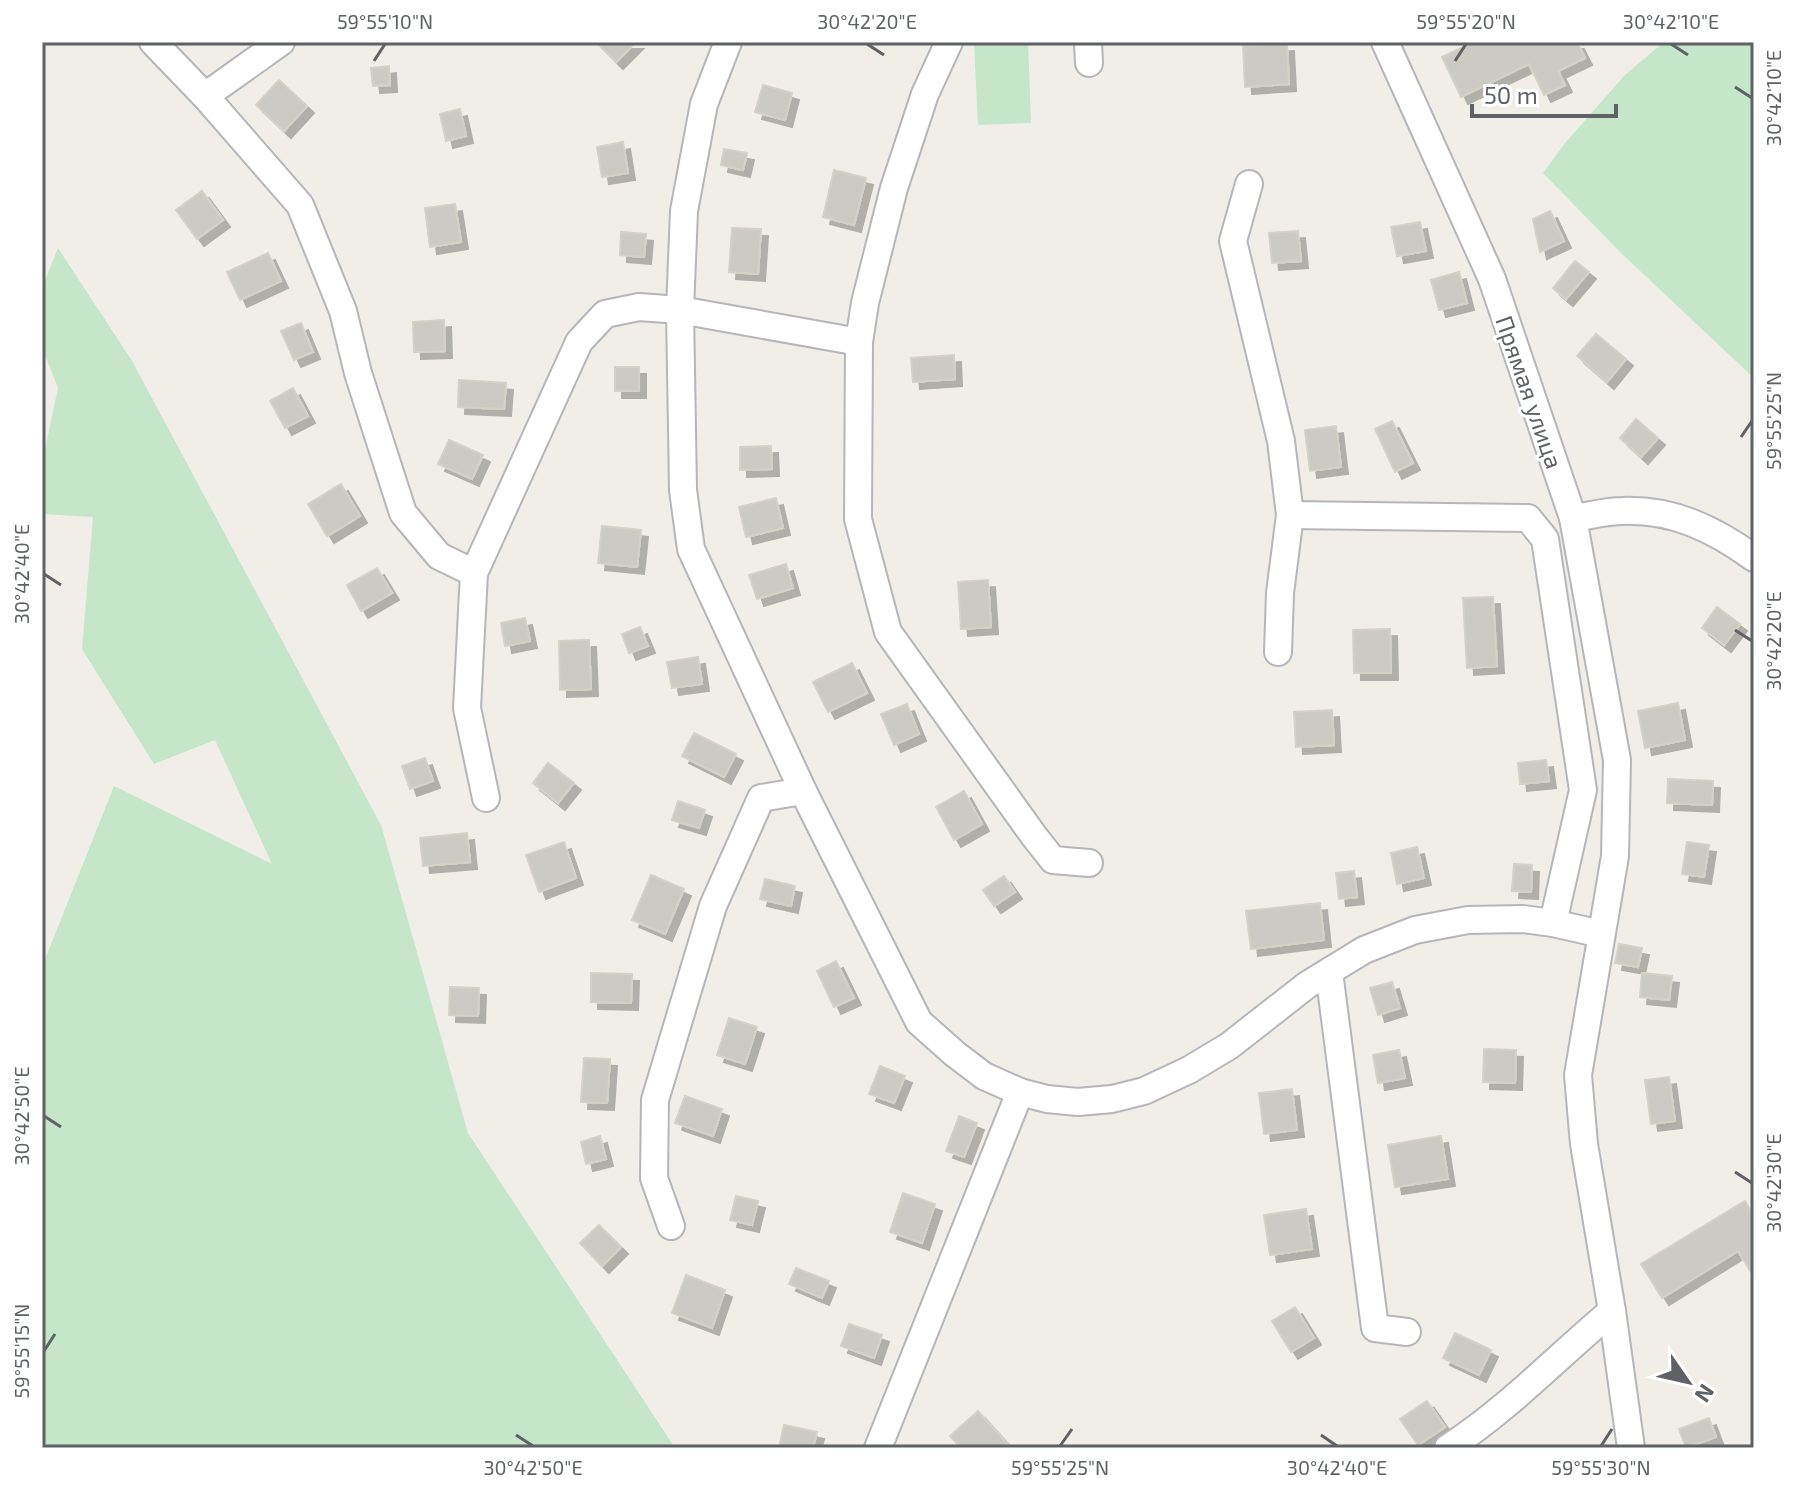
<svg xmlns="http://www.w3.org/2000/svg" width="1796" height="1490" viewBox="0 0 1796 1490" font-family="'Exo 2',sans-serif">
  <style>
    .green { fill: #c5e6c8 }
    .building { fill: #cbcac3; stroke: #d4d1c5; stroke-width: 2; filter: url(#shadow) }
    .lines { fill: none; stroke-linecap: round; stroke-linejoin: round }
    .minor-casing { stroke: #b4b6bb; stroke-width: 30 }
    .minor { stroke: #fff; stroke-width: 26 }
    .ticks { fill: none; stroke: #5e6166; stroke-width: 3 }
    .labels { text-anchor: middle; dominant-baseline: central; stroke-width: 6; stroke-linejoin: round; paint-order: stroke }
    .street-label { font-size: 24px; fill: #5e6166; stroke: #fff }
    .neatline { fill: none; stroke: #5e6166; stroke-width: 3 }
    .ticks-label { font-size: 20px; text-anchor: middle; fill: #5e6166 }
  </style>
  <defs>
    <filter id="shadow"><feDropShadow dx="7" dy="7" stdDeviation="0" flood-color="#0004"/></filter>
  </defs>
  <rect width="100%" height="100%" fill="#f0eee7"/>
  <g class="green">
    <path d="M1028,42L1031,123L978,125L974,43Z"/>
    <path d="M1664,42H1754V378L1622,254L1543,173L1566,142L1625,75Z"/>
    <path d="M58,248L132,361L381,825L468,1133L675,1448H42V967L114,786L272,864L215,740L154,764L82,649L93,517L42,514V464L58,388L42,347V288Z"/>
  </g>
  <g class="building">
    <path d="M596,42H636L616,62Z"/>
    <path d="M1474,42H1577L1585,58L1558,71L1565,85L1544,95L1529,64L1461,97L1442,57Z"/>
    <path d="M1287,44L1289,84L1245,87L1243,46Z"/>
    <path d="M389,66L390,85L373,86L371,68Z"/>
    <path d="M279,80L307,106L284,131L256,105Z"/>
    <path d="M763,85L792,93L785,120L755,112Z"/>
    <path d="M460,109L466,136L446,141L440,114Z"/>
    <path d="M623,142L628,173L602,177L597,147Z"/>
    <path d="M724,149L747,153L743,170L721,165Z"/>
    <path d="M834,170L866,178L854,225L823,217Z"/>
    <path d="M202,191L223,220L197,239L176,210Z"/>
    <path d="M455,204L461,242L430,247L425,208Z"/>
    <path d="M1550,211L1564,241L1540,252L1533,219Z"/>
    <path d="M1420,222L1426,251L1397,256L1391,227Z"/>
    <path d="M732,228L761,229L758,274L729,272Z"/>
    <path d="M1298,231L1301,261L1272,263L1269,233Z"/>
    <path d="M621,232L646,234L644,257L620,255Z"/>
    <path d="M268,253L281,281L240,300L227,272Z"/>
    <path d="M1575,261L1589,272L1566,299L1553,288Z"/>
    <path d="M1459,272L1467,303L1439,310L1431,280Z"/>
    <path d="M444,320L445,351L414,352L413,322Z"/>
    <path d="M301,323L313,352L294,360L281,331Z"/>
    <path d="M1596,334L1626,359L1607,382L1577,356Z"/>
    <path d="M954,355L955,379L913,382L911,358Z"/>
    <rect x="615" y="367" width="24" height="24"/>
    <path d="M459,380L506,383L504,409L458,407Z"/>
    <path d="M293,388L308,416L285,428L270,401Z"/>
    <path d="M1636,419L1658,438L1641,457L1620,438Z"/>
    <path d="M1392,421L1413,463L1395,472L1375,429Z"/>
    <path d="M1336,426L1341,467L1310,471L1305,430Z"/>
    <path d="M449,440L483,455L472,479L438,464Z"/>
    <path d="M771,446L772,469L740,470V447Z"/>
    <path d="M341,484L360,516L327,536L308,504Z"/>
    <path d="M776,498L783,528L746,537L739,507Z"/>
    <path d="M602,526L641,530L637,567L598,563Z"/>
    <path d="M786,564L793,588L757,599L749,575Z"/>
    <path d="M377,568L392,593L361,611L347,585Z"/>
    <path d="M988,580L991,627L961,629L958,582Z"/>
    <path d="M1493,597L1497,666L1467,668L1463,598Z"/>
    <path d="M1717,607L1740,624L1724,645L1702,628Z"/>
    <path d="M525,618L530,641L505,646L501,623Z"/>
    <path d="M640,627L648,646L629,653L622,634Z"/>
    <path d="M1390,629L1391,673H1354L1353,630Z"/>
    <path d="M589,640L591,689L560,690L559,641Z"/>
    <path d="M698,657L702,684L672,688L667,662Z"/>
    <path d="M852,663L867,693L828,712L813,682Z"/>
    <path d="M1678,703L1685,740L1645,748L1638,711Z"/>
    <path d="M907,704L919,734L894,745L881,714Z"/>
    <path d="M1332,710L1334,745L1296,747L1294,712Z"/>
    <path d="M694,733L736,754L724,777L682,756Z"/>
    <path d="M425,758L433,781L410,789L402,766Z"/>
    <path d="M1546,760L1549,781L1520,784L1518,763Z"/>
    <path d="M548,763L574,783L558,803L533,783Z"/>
    <path d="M1668,779L1713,781L1712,805L1667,803Z"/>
    <path d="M964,791L982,824L954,840L936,807Z"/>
    <path d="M678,801L705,810L699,828L672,820Z"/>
    <path d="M467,833L470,862L423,866L420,838Z"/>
    <path d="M564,842L576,878L539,892L526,855Z"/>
    <path d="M1687,842L1709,845L1704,877L1682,874Z"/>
    <path d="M1417,847L1424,878L1397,884L1391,853Z"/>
    <path d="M1514,864L1532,865L1531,892L1512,891Z"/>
    <path d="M1354,871L1357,897L1339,899L1336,873Z"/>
    <path d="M651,875L684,889L665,934L632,920Z"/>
    <path d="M1004,876L1015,892L994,906L983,890Z"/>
    <path d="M765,879L795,886L791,906L760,899Z"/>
    <path d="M1320,903L1324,940L1251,949L1246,911Z"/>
    <path d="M1619,944L1642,948L1638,967L1615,963Z"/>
    <path d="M836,961L854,998L834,1007L817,971Z"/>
    <path d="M591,973L632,974L631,1003L591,1002Z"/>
    <path d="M1642,973L1672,976L1669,1000L1640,997Z"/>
    <path d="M1392,982L1400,1008L1378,1015L1370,988Z"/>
    <path d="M450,987L479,988L478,1016L449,1015Z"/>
    <path d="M729,1018L757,1027L745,1064L717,1055Z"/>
    <path d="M1484,1049L1516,1050L1515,1083L1483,1082Z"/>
    <path d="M1399,1050L1405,1078L1378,1083L1373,1055Z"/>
    <path d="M584,1058L610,1059L607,1103L581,1102Z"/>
    <path d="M880,1066L905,1076L894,1103L869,1094Z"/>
    <path d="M1669,1077L1675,1121L1651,1124L1645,1080Z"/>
    <path d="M1292,1089L1297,1130L1264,1134L1259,1093Z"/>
    <path d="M685,1096L722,1109L713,1136L675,1123Z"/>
    <path d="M959,1116L977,1123L964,1157L946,1151Z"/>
    <path d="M600,1136L606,1159L586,1164L581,1142Z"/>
    <path d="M1441,1136L1448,1179L1395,1187L1388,1145Z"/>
    <path d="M903,1193L935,1204L922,1243L890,1232Z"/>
    <path d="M736,1196L758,1201L752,1225L730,1220Z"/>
    <path d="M1745,1201L1754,1216V1277L1738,1251L1662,1298L1641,1264Z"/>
    <path d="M1306,1209L1312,1249L1270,1255L1264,1215Z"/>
    <path d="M599,1225L621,1247L602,1266L580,1243Z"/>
    <path d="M796,1268L829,1281L822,1298L789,1284Z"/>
    <path d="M686,1275L725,1290L712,1328L672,1313Z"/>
    <path d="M1295,1307L1314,1338L1291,1352L1272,1321Z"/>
    <path d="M849,1324L882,1335L874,1358L841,1346Z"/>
    <path d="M1455,1333L1491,1350L1479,1375L1443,1358Z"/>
    <path d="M1427,1401L1445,1427L1418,1445L1400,1419Z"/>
    <path d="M978,1411L1011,1448H961L950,1436Z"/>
    <path d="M1709,1418L1716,1437L1686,1448L1679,1429Z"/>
    <path d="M784,1425L817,1432L813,1448H779Z"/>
  </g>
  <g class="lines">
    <g class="minor-casing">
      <g id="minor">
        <path d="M153,42L205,96L300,205L343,311L358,373L403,513L439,556L474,573"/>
        <path d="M728,42L704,104L684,211L680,310L683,490L691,549L803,791L919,1022L955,1054L984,1076L1020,1092L1047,1099L1078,1102L1112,1099L1144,1091L1189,1070L1229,1046L1307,985L1364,950L1415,930L1468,920L1523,919L1553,923L1601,934"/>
        <path d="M949,42L925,94L894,188L865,303L859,342L858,519L888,632L1034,836L1053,860L1089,863"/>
        <path d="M1088,42L1089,63"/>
        <path d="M1385,42L1492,279L1573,518L1617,760L1615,856L1578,1075L1584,1144L1612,1311L1631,1448"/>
        <path d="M205,96L281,42"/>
        <path d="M1249,184L1233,241L1281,441L1290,515L1528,518L1545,539L1583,790L1553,923"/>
        <path d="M1573,518C1589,516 1606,511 1622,511C1673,509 1714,529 1754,558"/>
        <path d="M1278,652L1280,593L1290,515"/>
        <path d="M486,798L467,708L474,573L579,342L605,314L639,307L680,310L859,342"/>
        <path d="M1329,972L1375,1328L1407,1332"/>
        <path d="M671,1226L654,1178L655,1100L713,906L761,798L803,791"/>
        <path d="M878,1448L1020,1092"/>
        <path d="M1448,1448C1508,1409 1557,1357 1612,1311"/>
      </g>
    </g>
    <use href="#minor" class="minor"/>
  </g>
  <path class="ticks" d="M867,44L884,55M1671,44L1688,55M374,61L385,44M1455,61L1466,44M1735,87L1752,98M1741,437L1752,421M44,574L61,585M1735,630L1752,641M44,1116L61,1127M1735,1172L1752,1183M44,1351L55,1334M516,1435L533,1446M1321,1435L1337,1446M1060,1446L1072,1429M1601,1446L1612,1429"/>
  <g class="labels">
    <g class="street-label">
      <text transform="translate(1530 392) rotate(71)">Прямая улица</text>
    </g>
  </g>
  <rect width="1796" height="1490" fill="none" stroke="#ffffff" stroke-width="88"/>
  <g transform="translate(1688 1382) rotate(124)" stroke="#ffffff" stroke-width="6" paint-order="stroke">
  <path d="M0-6L14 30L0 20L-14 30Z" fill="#5e6166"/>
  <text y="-12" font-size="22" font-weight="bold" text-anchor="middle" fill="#5e6166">N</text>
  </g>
  <path d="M1472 104v12h144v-12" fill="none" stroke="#5e6166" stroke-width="4"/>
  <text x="1484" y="104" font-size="24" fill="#5e6166" stroke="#ffffff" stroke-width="6" paint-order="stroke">50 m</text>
  <rect x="44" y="44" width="1708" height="1402" class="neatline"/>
  <g class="ticks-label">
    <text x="385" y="29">59°55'10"N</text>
    <text x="867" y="29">30°42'20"E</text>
    <text x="1466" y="29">59°55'20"N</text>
    <text x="1671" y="29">30°42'10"E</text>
    <text transform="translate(1774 98) rotate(-90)" y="7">30°42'10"E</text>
    <text transform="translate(1774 421) rotate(-90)" y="7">59°55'25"N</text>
    <text transform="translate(22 574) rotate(-90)" y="7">30°42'40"E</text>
    <text transform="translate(1774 641) rotate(-90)" y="7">30°42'20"E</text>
    <text transform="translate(22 1116) rotate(-90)" y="7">30°42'50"E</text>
    <text transform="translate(1774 1183) rotate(-90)" y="7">30°42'30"E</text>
    <text transform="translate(22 1351) rotate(-90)" y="7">59°55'15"N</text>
    <text x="533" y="1475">30°42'50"E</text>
    <text x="1060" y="1475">59°55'25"N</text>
    <text x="1337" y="1475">30°42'40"E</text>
    <text x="1601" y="1475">59°55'30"N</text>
  </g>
</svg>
